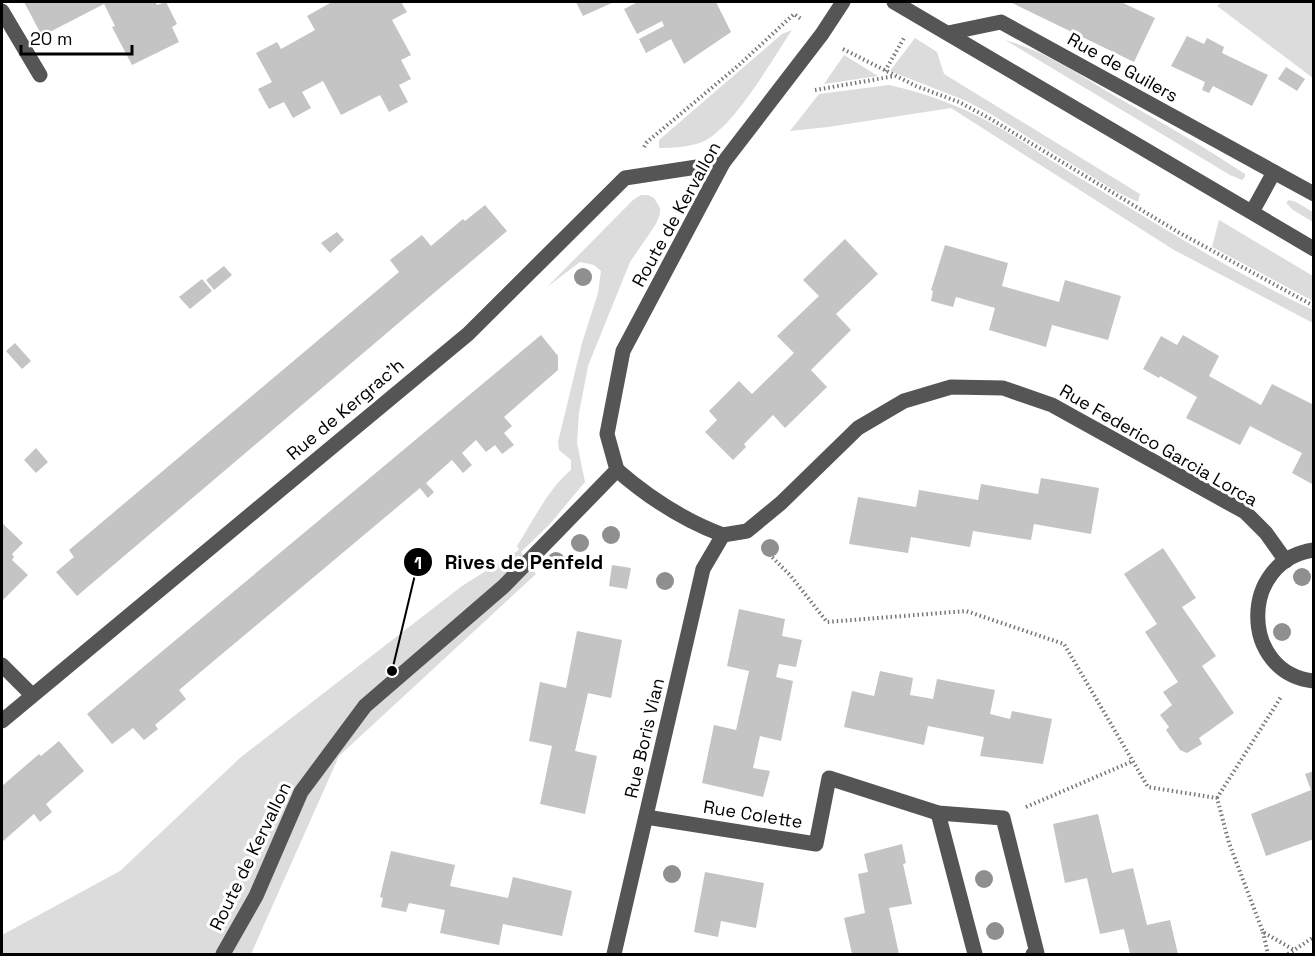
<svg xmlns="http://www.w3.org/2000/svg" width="1315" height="956" viewBox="0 0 1315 956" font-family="'Space Grotesk',sans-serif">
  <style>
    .green { fill: #dcdcdc }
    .building { fill: #c4c4c4 }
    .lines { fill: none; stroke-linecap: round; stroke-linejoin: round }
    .path { stroke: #777; stroke-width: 4; stroke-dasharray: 1.5 3; stroke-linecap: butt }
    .minor { stroke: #555; stroke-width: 15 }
    .tree { fill: #8f8f8f }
    .labels { text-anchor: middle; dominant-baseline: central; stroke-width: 6; stroke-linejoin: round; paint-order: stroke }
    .street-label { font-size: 18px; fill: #000; stroke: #fff }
    .leader { fill: none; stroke: #000; stroke-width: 2 }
    .callout-dot { fill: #000; stroke: #fff; stroke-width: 2 }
    .mark-label { font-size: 18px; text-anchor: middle; font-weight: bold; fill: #fff }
    .callout-label { font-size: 20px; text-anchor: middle; font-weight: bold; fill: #000; stroke: #fff; stroke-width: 6; stroke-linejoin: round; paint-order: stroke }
  </style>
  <rect width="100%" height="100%" fill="#fff"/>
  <g class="green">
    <path d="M1222,2H1313V78L1217,6Z"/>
    <path d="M792,30C772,60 738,120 708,139C695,147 674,148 659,148V140L782,34Z"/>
    <path d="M915,38L937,52L944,74L1140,194L1138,202L1117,192L989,113L964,100L890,71Z"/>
    <path d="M1005,40C1045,51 1080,75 1115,96C1159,121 1203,146 1245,174V177L1242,180L1230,175Z"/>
    <path d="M844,55L878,76L824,84Z"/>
    <path d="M889,85C925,93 958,105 991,123C1017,137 1042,155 1068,171C1149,219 1228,270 1313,310V323L1174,250L951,108L828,127L790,131L819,94Z"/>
    <path d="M641,195H648L654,198L660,208V214L656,224L630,262L588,366L579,413L577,443L585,482L549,525L521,552L536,574L339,756L251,954H2V935L120,871L241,757L462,586L519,550L517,546C533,521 548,489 571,470V460L559,450L558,442L582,343L598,293L601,271L594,265L580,262L547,287L633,200Z"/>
    <path d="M1289,200L1296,202L1313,212V222L1293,210L1286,203Z"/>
    <path d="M1219,220L1313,276V301L1212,247Z"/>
  </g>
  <g class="building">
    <path d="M24,2H155L157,5L166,2L177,24L172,27L179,42L132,65L112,27L115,26L104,4L42,36Z"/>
    <path d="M329,2H401L407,12L392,20L411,55L401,60L411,79L399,85L408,102L389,112L380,95L341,115L323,81L302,92L311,108L293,118L284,102L269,109L258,89L272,82L256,53L277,42L281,49L315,30L307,16L330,3Z"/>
    <path d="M576,2H614L583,16Z"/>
    <path d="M638,2H716L731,32L684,64L671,39L646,53L639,39L664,26L662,21L637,34L624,9Z"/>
    <path d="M1010,2H1121L1155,18L1134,62Z"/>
    <path d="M1187,36L1204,44L1207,38L1224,47L1222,53L1268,75L1252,106L1213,86L1209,93L1202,90L1205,82L1171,66Z"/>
    <path d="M1286,67L1305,79L1297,91L1278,79Z"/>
    <path d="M485,205L507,231L77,596L56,572L74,557L69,550L399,272L390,260L422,235L431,246L463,219L465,221Z"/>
    <path d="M337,232L344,240L330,253L321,243Z"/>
    <path d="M845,239L878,274L836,314L851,330L811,370L827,387L785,428L773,415L744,444L746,447L733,460L705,432L717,420L709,411L739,381L752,394L794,353L777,336L819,296L803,280Z"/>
    <path d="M945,245L1008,263L1002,286L1059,302L1065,280L1121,296L1108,340L1052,325L1046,347L989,330L995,308L956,297L953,307L931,301L933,291L931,290Z"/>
    <path d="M224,266L232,275L214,290L206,280Z"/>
    <path d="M202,279L212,291L190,309L179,297Z"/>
    <path d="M541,335L558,356V370L504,417L512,426L504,433L514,445L502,454L495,445L486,452L476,440L462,453L472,465L463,473L452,460L426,483L434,492L428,498L420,488L179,690L186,699L155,725L158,729L144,740L133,728L112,744L87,714Z"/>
    <path d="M1183,335L1219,356L1209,376L1261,405L1272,384L1314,405V485L1292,473L1302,453L1250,426L1240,445L1186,418L1197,397L1160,376L1159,378L1143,369L1161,336L1177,345Z"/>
    <path d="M15,343L31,361L22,369L6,351Z"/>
    <path d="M36,448L48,462L36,473L24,460Z"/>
    <path d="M1041,478L1099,488L1091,534L1034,524L1031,540L973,531L970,547L911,537L908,553L849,544L858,497L916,507L919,490L978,500L981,484L1038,494Z"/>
    <path d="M2,523L23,543L12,554L14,557L12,560L28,575L2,601Z"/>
    <path d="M1163,548L1196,598L1182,607L1216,656L1202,666L1234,713L1199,738L1202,744L1187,753L1180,750L1166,730L1169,727L1160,715L1172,705L1163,692L1178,682L1145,632L1157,624L1124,574Z"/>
    <path d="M612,565L631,568L627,589L609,586Z"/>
    <path d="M739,609L785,619L782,636L802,640L796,667L779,664L776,677L793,681L781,741L760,736L753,768L770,771L763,797L702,783L714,725L736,730L749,671L727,666Z"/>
    <path d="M577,631L622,640L611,698L588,693L575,751L597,756L585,814L540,804L552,746L529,741L540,682L566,688Z"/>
    <path d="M880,671L913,678L910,695L933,699L937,679L995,690L990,714L1010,719L1012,711L1052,719L1043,764L980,756L984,737L928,726L924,745L844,727L852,691L874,696Z"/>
    <path d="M59,741L84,771L46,804L52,812L40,822L34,814L2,842V786L39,754L41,756Z"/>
    <path d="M1314,771V839L1266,856L1251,814L1311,790L1305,774Z"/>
    <path d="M1098,814L1112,873L1133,868L1147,925L1170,920L1178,954H1130L1124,929L1100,934L1087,878L1065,883L1053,824Z"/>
    <path d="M902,844L906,863L903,864L912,904L889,908L899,954H852L844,918L865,913L858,874L868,872L864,854Z"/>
    <path d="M391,851L455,865L450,886L508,898L513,877L572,891L562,936L503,924L499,945L440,933L445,910L409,903L406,912L381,907L383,898L380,897Z"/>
    <path d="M705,872L764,883L756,928L721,921L718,937L694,932Z"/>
  </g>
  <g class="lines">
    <g class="path">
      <path d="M843,49L916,86L959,102L989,118L1178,232L1314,306"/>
      <path d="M885,71L904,38"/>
      <path d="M815,90L895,76"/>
      <path d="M644,147L647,142L739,65L794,14L801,19"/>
      <path d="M766,551L790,575L827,622L966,611L1064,644L1148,787L1217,798L1229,843L1263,932L1294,950"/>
      <path d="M1217,798L1281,697"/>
      <path d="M1026,807L1133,761"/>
      <path d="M1263,932L1268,954"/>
      <path d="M1288,954L1314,937"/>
    </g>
    <g class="minor">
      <path d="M894,2L1314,249"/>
      <path d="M2,11L40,75"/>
      <path d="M948,33L1001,22L1314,194"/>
      <path d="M1252,212L1274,172"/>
      <path d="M617,470C649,498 683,520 723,535"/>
      <path d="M723,535L747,531L781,503L858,428L904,401L951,387L1003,388L1052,405L1245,512L1266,533L1286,561"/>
      <path d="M1314,550C1239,560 1239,673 1314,681"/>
      <path d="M2,665L32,695"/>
      <path d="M2,721L468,334L625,178L723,163"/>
      <path d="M938,813L975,954"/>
      <path d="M646,817L816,844L829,778L938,813L1003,818L1037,953L1033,954"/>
      <path d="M223,954L256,896L301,792L365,706L504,586L617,470L607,434L623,351L723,163L822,34L843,2"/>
      <path d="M614,954L703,569L723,535"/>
    </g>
  </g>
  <g class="tree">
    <circle cx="583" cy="277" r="9"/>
    <circle cx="611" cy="535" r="9"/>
    <circle cx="580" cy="543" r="9"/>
    <circle cx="770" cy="548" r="9"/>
    <circle cx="556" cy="561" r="9"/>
    <circle cx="1302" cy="577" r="9"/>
    <circle cx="665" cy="581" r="9"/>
    <circle cx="1282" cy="632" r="9"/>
    <circle cx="672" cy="874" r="9"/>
    <circle cx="984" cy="879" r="9"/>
    <circle cx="995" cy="931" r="9"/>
  </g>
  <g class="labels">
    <g class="street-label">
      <text transform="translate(1123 67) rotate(29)">Rue de Guilers</text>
      <text transform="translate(676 214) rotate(-61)">Route de Kervallon</text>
      <text transform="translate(345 409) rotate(-40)">Rue de Kergrac'h</text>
      <text transform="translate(1159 445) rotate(30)">Rue Federico Garcia Lorca</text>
      <text transform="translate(644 738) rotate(-77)">Rue Boris Vian</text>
      <text transform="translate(753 814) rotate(9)">Rue Colette</text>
      <text transform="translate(250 856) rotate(-64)">Route de Kervallon</text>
    </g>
  </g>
  <path class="leader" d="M392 671L418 562"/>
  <g class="callout-dot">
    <circle cx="392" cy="671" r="6"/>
    <circle cx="418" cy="562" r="15"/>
  </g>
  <g class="mark-label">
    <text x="418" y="569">1</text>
  </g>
  <g class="callout-label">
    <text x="524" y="569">Rives de Penfeld</text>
  </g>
  <rect width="1315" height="956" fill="none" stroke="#000000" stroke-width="6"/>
  <path d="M21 45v9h111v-9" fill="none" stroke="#000000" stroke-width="3"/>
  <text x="30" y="45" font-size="18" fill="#000000" stroke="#ffffff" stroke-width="4.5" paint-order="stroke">20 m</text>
</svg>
